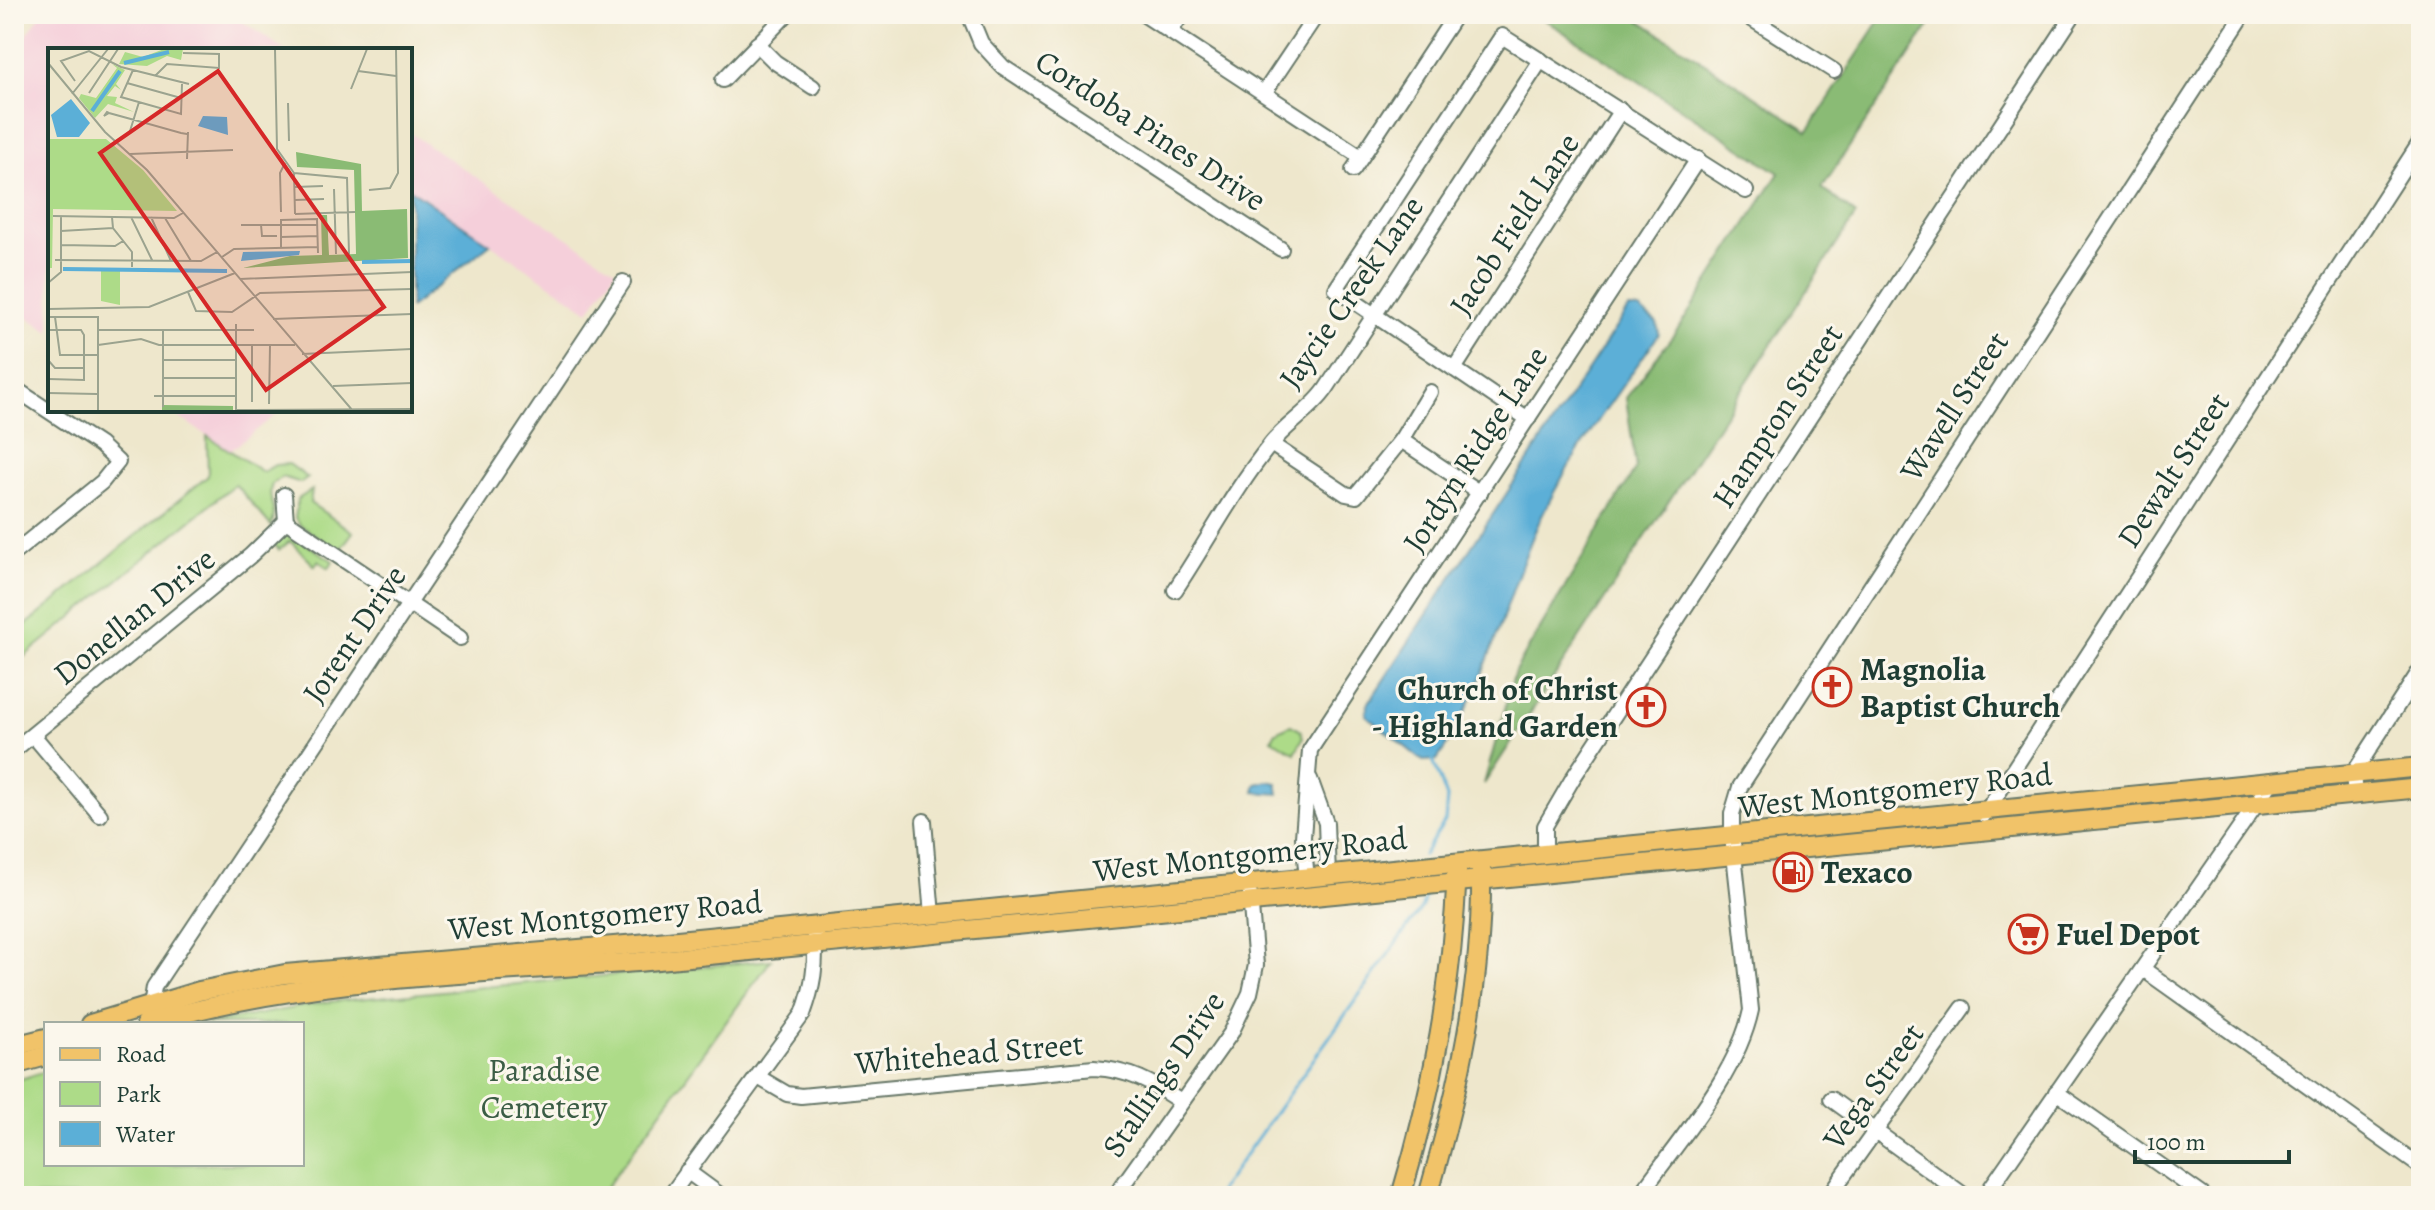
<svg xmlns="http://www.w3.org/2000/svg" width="2435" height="1210" viewBox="0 0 2435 1210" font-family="Alegreya,serif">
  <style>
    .built { fill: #f5cfda }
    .green { fill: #addb88; stroke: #668c5e; stroke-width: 2 }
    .forest { fill: #8abb74; stroke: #547c54; stroke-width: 2 }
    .water { fill: #5bafd7; stroke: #3d7686; stroke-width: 2 }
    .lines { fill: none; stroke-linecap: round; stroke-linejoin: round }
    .stream { stroke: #5bafd7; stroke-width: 3 }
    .minor-casing { stroke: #677869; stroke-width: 18 }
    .major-casing { stroke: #677869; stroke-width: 22 }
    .minor { stroke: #fff; stroke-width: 14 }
    .major { stroke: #f1c369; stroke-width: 18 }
    .labels { text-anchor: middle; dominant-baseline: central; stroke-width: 6; stroke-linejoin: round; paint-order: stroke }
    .street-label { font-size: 32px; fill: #1f3d34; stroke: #fbf7ec }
    .poi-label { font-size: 32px; font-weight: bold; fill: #1f3d34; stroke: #fbf7ec; text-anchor: start }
    .park-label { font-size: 32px; fill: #3b5d45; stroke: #fbf7ec }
    .inset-river { fill: none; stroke: #5bafd7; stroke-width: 4 }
    .inset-road { fill: none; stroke: #9ba38f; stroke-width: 2 }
    .view { fill: #d62828; fill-opacity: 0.15; stroke: #d62828; stroke-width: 4 }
    .inset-edge { fill: none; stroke: #1f3d34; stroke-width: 4 }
  </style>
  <rect width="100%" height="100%" fill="#fbf7ec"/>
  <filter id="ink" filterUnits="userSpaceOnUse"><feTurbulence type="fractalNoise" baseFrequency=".0125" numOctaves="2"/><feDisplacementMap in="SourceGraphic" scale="16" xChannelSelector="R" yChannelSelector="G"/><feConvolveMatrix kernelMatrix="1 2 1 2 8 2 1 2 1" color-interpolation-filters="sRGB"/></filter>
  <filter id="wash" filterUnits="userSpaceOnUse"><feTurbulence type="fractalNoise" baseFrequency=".006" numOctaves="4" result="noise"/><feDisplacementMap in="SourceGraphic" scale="32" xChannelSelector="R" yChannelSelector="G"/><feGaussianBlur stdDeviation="1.8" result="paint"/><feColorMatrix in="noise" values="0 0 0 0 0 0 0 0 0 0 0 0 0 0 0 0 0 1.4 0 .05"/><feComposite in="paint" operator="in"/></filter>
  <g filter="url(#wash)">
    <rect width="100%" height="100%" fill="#eee7cc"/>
    <g class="built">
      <path d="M41,14H231L285,50H50V332L14,308V54Z"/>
      <path d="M410,133L616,270L589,311L410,189Z"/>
      <path d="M168,410H282L230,451Z"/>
    </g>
    <g class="green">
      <path d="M207,436L263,472L275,465L289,464L308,478L301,483L282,477L272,484C266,499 279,512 271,526L235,484L14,665V635L208,476Z"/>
      <path d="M312,490L310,503L353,532L339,551L300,525L295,518L298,499Z"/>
      <path d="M289,533L333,561L329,568L318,561L315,566L290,541L279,550L273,543Z"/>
      <path d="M1291,725L1301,731L1303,738L1295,753L1272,739L1276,732Z"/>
      <path d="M771,960L600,1196H14V1081L46,1071V1164H302V1024H206L326,1002Z"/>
    </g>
    <path class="forest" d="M1536,14H1630L1808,131L1884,14H1937L1822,188L1856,215L1484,784L1515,671L1636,468L1626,398L1678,329L1779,173Z"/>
    <g class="water">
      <path d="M410,189L490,244L410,308Z"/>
      <path d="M1628,309H1639L1657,323L1659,334C1614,399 1564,462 1533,536C1502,611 1484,693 1437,760L1423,761L1366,715L1368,704Z"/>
      <path d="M1268,781L1277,783L1279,794L1254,792L1256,784Z"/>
    </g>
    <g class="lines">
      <g class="stream">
        <path d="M1423,855L1445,821L1447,798L1432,757"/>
        <path d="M1216,1196L1422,907L1425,896"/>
      </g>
    </g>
  </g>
  <g filter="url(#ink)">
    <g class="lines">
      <g class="minor-casing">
        <g id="minor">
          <path d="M969,14L981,43L1003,67L1281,249"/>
          <path d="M1143,14L1361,157"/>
          <path d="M1744,14L1834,71"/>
          <path d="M1170,32L1182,14"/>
          <path d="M757,44L775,62L813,87"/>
          <path d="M723,80L787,14"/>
          <path d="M1264,93L1317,14"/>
          <path d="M1353,170L1456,14"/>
          <path d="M1454,369L1621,110"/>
          <path d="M14,388L100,445L118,462L102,482L14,553"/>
          <path d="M1528,419L1336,289L1502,36L1746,191"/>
          <path d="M1401,440L1480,493"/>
          <path d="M1271,444L1346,494L1356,496L1401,440L1430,392"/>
          <path d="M284,495L286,521L460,638"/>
          <path d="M1175,590C1207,542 1234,490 1270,445C1287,423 1311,411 1326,389L1541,60"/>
          <path d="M33,735L100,815"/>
          <path d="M14,750L250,556L286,521"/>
          <path d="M1310,779L1326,823L1328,876"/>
          <path d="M2355,795L2353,774L2421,669"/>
          <path d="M1984,815L2421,141"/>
          <path d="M924,821L932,915"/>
          <path d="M1545,855V826L1573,778L2074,14"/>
          <path d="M1307,879L1303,837L1310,750L1698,159"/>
          <path d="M2143,969L2421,1167"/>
          <path d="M150,1012L154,987L623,282"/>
          <path d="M758,1077L787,1094L801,1096L1094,1068C1130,1070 1151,1082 1181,1102"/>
          <path d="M2056,1092L2204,1196"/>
          <path d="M1831,1099L1965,1196"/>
          <path d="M687,1171L721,1196"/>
          <path d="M670,1196L803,1014C813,987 817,964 814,935"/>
          <path d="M1115,1196L1231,1033L1250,993L1256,965L1250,895"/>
          <path d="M1639,1196C1678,1141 1737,1076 1751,1010L1732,836V814L1740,787L2244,14"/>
          <path d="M1829,1196L1963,1008"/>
          <path d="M1985,1196L2271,783"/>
        </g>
      </g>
      <g class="major-casing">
        <g id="major">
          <path d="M90,1024L199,991L285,974L637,944L2421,767"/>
          <path d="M146,1024C305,976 473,974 638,962L2421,788"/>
          <path d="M14,1046L46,1038"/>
          <path d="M14,1065L46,1056"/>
          <path d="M1401,1196C1434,1086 1452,985 1457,871"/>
          <path d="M1428,1196C1459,1088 1483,982 1481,869"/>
        </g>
      </g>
      <use href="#minor" class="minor"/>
      <use href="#major" class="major"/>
    </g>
  </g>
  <defs>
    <g id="church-ring" transform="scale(2)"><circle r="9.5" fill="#fbf7ec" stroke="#c8321e" stroke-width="1.5"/><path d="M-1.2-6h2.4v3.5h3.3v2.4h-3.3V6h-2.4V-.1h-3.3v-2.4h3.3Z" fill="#c8321e"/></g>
    <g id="fuel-ring" transform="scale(2)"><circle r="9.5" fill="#fbf7ec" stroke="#c8321e" stroke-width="1.5"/><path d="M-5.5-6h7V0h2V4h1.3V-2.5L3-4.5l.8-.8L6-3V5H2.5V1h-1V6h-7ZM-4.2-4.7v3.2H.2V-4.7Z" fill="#c8321e"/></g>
    <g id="supermarket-ring" transform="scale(2)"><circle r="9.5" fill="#fbf7ec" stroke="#c8321e" stroke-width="1.5"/><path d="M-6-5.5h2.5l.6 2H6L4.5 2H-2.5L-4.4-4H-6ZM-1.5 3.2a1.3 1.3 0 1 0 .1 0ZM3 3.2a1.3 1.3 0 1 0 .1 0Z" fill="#c8321e"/></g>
  </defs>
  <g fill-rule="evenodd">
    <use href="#church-ring" x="1832" y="687"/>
    <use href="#church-ring" x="1646" y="707"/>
    <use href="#fuel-ring" x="1793" y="872"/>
    <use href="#supermarket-ring" x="2028" y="934"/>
  </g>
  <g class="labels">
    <g class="street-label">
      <text transform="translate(1151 130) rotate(33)">Cordoba Pines Drive</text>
      <text transform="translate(1514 224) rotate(-57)">Jacob Field Lane</text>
      <text transform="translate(1351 292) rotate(-55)">Jaycie Creek Lane</text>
      <text transform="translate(1954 406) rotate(-57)">Wavell Street</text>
      <text transform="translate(1777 416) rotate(-57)">Hampton Street</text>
      <text transform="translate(1475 449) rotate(-57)">Jordyn Ridge Lane</text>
      <text transform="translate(2173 470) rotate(-57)">Dewalt Street</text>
      <text transform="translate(134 616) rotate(-39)">Donellan Drive</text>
      <text transform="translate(354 634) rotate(-56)">Jorent Drive</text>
      <text transform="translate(1895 790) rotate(-6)">West Montgomery Road</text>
      <text transform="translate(1250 854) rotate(-6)">West Montgomery Road</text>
      <text transform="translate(605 915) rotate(-5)">West Montgomery Road</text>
      <text transform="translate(969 1053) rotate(-5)">Whitehead Street</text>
      <text transform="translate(1163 1074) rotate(-56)">Stallings Drive</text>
      <text transform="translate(1873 1086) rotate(-54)">Vega Street</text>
    </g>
    <g class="poi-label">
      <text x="1860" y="669">Magnolia<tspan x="1860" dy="37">Baptist Church</tspan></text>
      <text x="1618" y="689" text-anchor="end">Church of Christ<tspan x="1618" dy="37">- Highland Garden</tspan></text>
      <text x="1821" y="872">Texaco</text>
      <text x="2056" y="934">Fuel Depot</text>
    </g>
    <g class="park-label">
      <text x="544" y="1070">Paradise<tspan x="544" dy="37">Cemetery</tspan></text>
    </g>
  </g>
  <g transform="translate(48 48)">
    <rect width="364" height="364" fill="#eee7cc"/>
    <path d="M116,1H135L133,12L119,8L99,18L71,16L77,4L95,9ZM64,16L77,22L68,36L73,42L67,38L59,48L69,49L67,55L86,64L60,56L47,70L31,50L33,46L48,50L69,20ZM2,91H58L95,122L129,163L5,161L4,220H0ZM53,223H72V257L53,253Z" fill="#addb88"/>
    <path d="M248,104L313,116L314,163L359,161L360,210L195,220L242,208L274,207L273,167H279L281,207L308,206L306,122L249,119ZM114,357L185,358V363H114Z" fill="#8abb74"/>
    <path d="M23,51L42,75L31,89H9L3,67ZM155,68L179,69L180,87L150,78ZM252,203L251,207L193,213L195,204Z" fill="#5bafd7"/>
    <path class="inset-river" d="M76,15L121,4M44,63L72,23M314,214L364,213M15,221L179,223"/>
    <path class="inset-road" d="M227,1L229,101L246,125L247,166M0,15L57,84L99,122L305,363M85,22L73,49L133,66L134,36M310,23L348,28M107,28L119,16L171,20V6L135,5M27,33L13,13L41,3L73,19L141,36M79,35L133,50M303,41L319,1M41,45L70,1M24,46L60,1M240,55L241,93M61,65L56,68L59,64L61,65L101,76L133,85L139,86M82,83L91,54M82,106L185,102M139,111L140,84M246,125L299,130L301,206M247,139L275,138M286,141L288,206M321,142L342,140L350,125L348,1M247,152L276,151M233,164L232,125L237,115M247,166L307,164M5,168L126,170L135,165M64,169L65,180L84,204V219M83,169L104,212M103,169L123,213M117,170L143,213M193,177H269M213,177L214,188H229M13,183L65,180M233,189L270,188M13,197L67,198L75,193M233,200V172L269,171L270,205M174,209L186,201L270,199M7,212L153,213L169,204M192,231L364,224M0,235L13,224V168M140,244L148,263L184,264L212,245L364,241M0,261L101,259L187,225M0,269H50V363M7,269L12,307H49M225,271L364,266M0,282H33L36,287V332L0,331M50,282H206M115,282V359M50,297L93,291L111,297H247M254,306L364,301M0,312L7,320H36M115,312H187M115,330H187M285,338L364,335M0,345L49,346M106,348H187M204,354V297M221,356L222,297M188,362L364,361M188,363V276"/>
    <path class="view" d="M170,23L336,259L218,342L52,105Z"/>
    <rect width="364" height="364" class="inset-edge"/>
  </g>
  <rect width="2435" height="1210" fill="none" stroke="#fbf7ec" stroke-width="48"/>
  <rect x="44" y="1022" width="260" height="144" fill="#fbf7ec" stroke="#a3ada2" stroke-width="2"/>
  <rect x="60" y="1048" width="40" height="12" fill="#f1c369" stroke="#a3ada2" stroke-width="2"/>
  <text x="116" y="1062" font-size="24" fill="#1f3d34">Road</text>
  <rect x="60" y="1082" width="40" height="24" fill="#addb88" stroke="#a3ada2" stroke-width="2"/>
  <text x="116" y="1102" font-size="24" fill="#1f3d34">Park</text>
  <rect x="60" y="1122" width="40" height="24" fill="#5bafd7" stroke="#a3ada2" stroke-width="2"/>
  <text x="116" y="1142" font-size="24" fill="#1f3d34">Water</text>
  <path d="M2135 1150v12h154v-12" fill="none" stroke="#1f3d34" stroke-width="4"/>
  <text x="2147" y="1150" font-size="24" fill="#1f3d34" stroke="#fbf7ec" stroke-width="6" paint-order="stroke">100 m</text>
</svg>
